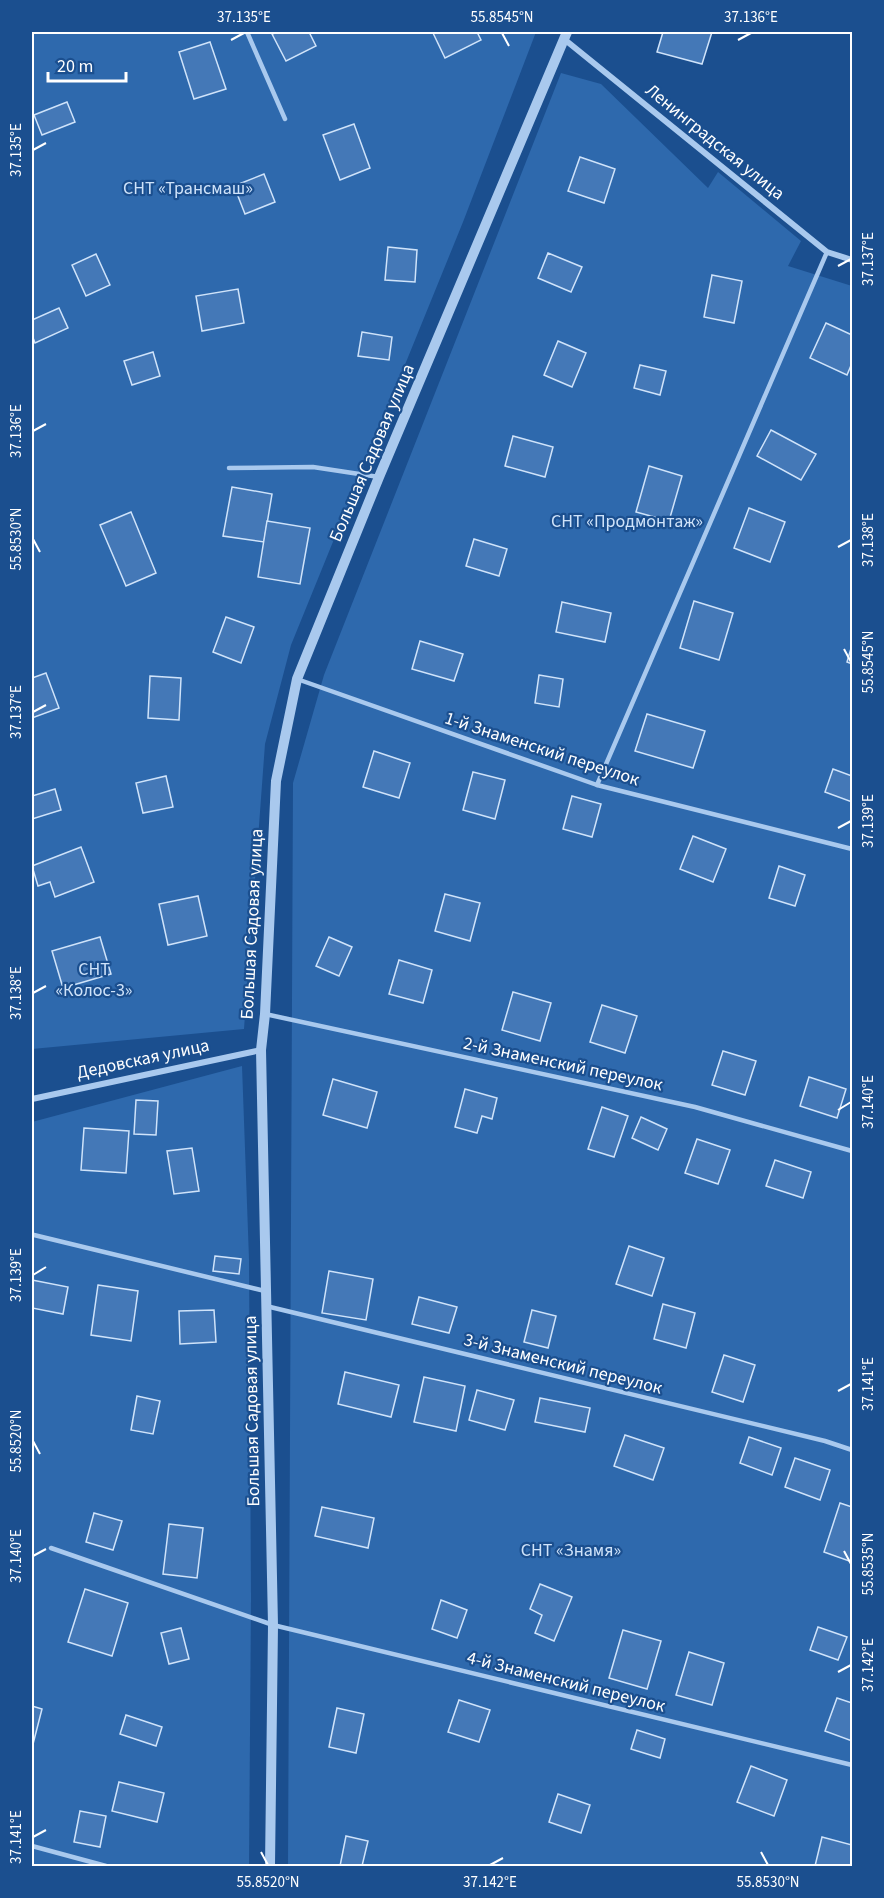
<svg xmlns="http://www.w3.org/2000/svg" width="884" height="1898" viewBox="0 0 884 1898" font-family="'Source Sans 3',sans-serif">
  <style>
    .green { fill: #2e69ad }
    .building { fill: #4478b7; stroke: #cfe3fa; stroke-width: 1.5 }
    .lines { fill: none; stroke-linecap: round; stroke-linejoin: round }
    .service { stroke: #a9c9ee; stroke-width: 4.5 }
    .minor { stroke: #a9c9ee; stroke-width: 6 }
    .tertiary { stroke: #a9c9ee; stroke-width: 10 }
    .ticks { fill: none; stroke: #fff; stroke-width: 2 }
    .labels { text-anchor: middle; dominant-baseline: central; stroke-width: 4.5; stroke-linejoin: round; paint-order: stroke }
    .street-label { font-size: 18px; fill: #fff; stroke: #1b4f8f }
    .park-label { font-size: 18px; fill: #cfe3fa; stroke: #1b4f8f }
    .neatline { fill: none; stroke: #fff; stroke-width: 2 }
    .ticks-label { font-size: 15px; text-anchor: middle; fill: #fff }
  </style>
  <rect width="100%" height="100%" fill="#1b4f8f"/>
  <g class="green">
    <path d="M32,32H536L463,222L291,645L265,744L244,1029L32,1049Z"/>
    <path d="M561,73L601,84L708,188L718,172L801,241L788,266L852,286V1866H288L293,783L324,675Z"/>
    <path d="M242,1066L249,1259L251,1598L249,1866H32V1122Z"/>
  </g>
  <g class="building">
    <path d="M278,32H309L316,46L286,61L272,34Z"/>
    <path d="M436,32H477L481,40L445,58L433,33Z"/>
    <path d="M663,32H712L702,64L657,52Z"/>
    <path d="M210,42L226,89L194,99L179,52Z"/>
    <path d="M67,102L75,122L42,135L34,115Z"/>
    <path d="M354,124L370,168L340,180L323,135Z"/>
    <path d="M580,157L615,169L604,203L568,191Z"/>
    <path d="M264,174L275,202L245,214L234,186Z"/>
    <path d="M388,247L417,250L415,282L385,280Z"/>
    <path d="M548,253L582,267L571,292L538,278Z"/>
    <path d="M96,254L110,285L86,296L72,265Z"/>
    <path d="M712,275L742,281L734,323L704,317Z"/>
    <path d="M238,289L244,323L202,331L196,296Z"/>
    <path d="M59,308L68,328L35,343L32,335V320Z"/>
    <path d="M826,323L852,335V363L847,375L810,358Z"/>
    <path d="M362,332L392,337L389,360L358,356Z"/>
    <path d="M558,341L586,353L572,387L544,375Z"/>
    <path d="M153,352L160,376L132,385L124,361Z"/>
    <path d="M640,365L666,371L660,395L634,388Z"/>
    <path d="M771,430L816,454L801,480L757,456Z"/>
    <path d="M513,436L553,447L545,477L505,466Z"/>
    <path d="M649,466L682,476L669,521L636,512Z"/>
    <path d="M232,487L272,494L264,542L223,536Z"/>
    <path d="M749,508L785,522L770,562L734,548Z"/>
    <path d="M131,512L156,573L126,586L100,525Z"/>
    <path d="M267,521L310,528L300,584L258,577Z"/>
    <path d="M474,539L507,549L499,576L466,566Z"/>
    <path d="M694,601L733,613L719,660L680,648Z"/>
    <path d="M562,602L611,613L605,642L556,632Z"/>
    <path d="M226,617L254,627L241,663L213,652Z"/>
    <path d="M420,641L463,654L454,681L412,669Z"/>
    <path d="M852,645V664L847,662Z"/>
    <path d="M46,673L59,708L32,718V678Z"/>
    <path d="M539,675L563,679L559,707L535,703Z"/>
    <path d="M150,676L181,678L179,720L148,718Z"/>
    <path d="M647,714L705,731L693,768L635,751Z"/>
    <path d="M374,751L410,763L399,798L363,787Z"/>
    <path d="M833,769L852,776V802L825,792Z"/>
    <path d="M473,772L505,780L495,819L463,810Z"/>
    <path d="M166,776L173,807L143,813L136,783Z"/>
    <path d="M55,789L61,810L32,819V796Z"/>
    <path d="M572,796L601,804L592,837L563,829Z"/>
    <path d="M693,836L726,849L713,882L680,869Z"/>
    <path d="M81,847L94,882L55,897L50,882L38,886L32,866Z"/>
    <path d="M779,866L805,875L795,906L769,898Z"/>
    <path d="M445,894L480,903L470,941L435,931Z"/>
    <path d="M198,896L207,936L168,945L159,904Z"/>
    <path d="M100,937L111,974L63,988L52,951Z"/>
    <path d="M329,937L352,947L339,976L316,966Z"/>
    <path d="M399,960L432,970L423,1003L389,994Z"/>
    <path d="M513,992L551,1003L540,1041L502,1030Z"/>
    <path d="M602,1005L637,1016L625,1053L590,1042Z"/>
    <path d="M723,1051L756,1061L745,1095L712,1085Z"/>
    <path d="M809,1077L846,1089L837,1118L800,1106Z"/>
    <path d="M333,1079L377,1092L367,1128L323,1115Z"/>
    <path d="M465,1089L497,1098L492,1119L482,1116L477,1133L455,1127Z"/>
    <path d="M136,1100L158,1101L156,1135L134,1134Z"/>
    <path d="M602,1107L628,1116L614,1157L588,1149Z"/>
    <path d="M641,1117L667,1129L658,1150L632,1138Z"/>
    <path d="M84,1128L129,1131L126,1173L81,1170Z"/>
    <path d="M697,1139L730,1150L718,1184L685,1173Z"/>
    <path d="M192,1148L199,1191L174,1194L167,1151Z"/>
    <path d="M775,1160L811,1172L803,1198L766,1186Z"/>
    <path d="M629,1246L664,1258L652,1296L616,1284Z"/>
    <path d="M215,1256L241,1259L239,1274L213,1271Z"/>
    <path d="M329,1271L373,1279L366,1320L322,1313Z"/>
    <path d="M32,1280L68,1287L63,1314L32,1308Z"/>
    <path d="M98,1285L138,1291L131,1341L91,1335Z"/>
    <path d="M419,1297L457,1307L449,1333L412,1324Z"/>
    <path d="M663,1304L695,1313L686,1348L654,1339Z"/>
    <path d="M214,1310L216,1342L180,1344L179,1311Z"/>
    <path d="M532,1310L556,1316L548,1348L524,1342Z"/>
    <path d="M724,1355L755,1365L743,1402L712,1392Z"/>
    <path d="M345,1372L399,1385L391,1417L338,1404Z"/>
    <path d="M424,1377L465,1386L456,1431L414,1422Z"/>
    <path d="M477,1390L514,1400L505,1430L469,1420Z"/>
    <path d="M137,1396L160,1401L153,1434L131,1430Z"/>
    <path d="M540,1398L590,1408L585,1432L535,1422Z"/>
    <path d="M625,1435L664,1448L653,1480L614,1466Z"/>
    <path d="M749,1437L781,1448L772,1475L740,1463Z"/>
    <path d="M795,1458L830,1470L820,1500L785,1487Z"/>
    <path d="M840,1503L852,1507V1562L824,1552Z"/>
    <path d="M322,1507L374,1518L368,1548L315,1536Z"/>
    <path d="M94,1513L122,1521L113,1550L86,1542Z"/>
    <path d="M169,1524L203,1528L197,1578L163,1574Z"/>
    <path d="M540,1584L572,1597L554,1641L535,1633L542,1615L530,1609Z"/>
    <path d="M85,1589L128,1603L112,1656L68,1642Z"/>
    <path d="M441,1600L467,1610L457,1638L432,1629Z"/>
    <path d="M818,1627L847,1637L838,1660L810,1650Z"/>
    <path d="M181,1628L189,1659L169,1664L161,1633Z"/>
    <path d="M623,1630L661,1641L647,1689L609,1678Z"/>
    <path d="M689,1652L724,1663L712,1705L676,1695Z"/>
    <path d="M837,1698L852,1703V1741L825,1731Z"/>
    <path d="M459,1700L490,1710L479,1742L448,1732Z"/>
    <path d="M32,1706L42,1709L32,1748Z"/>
    <path d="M337,1708L364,1714L356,1753L329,1747Z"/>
    <path d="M126,1715L162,1727L156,1746L120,1734Z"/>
    <path d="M637,1730L665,1739L660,1758L631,1749Z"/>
    <path d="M751,1766L787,1780L774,1816L737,1802Z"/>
    <path d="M119,1782L164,1793L157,1822L112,1811Z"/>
    <path d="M558,1794L590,1805L581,1833L549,1822Z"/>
    <path d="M80,1811L106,1816L100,1847L74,1842Z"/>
    <path d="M346,1836L368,1841L362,1866H340Z"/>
    <path d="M822,1837L852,1845V1866H815Z"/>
  </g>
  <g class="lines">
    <g class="service">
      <path d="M247,32L285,119"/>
      <path d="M229,468L313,467L379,477"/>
      <path d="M297,679L597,785L852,849"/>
      <path d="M597,785L827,252"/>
      <path d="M265,1014L695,1107L852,1151"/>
      <path d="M34,1235L265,1291"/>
      <path d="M266,1306L825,1441L852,1450"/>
      <path d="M51,1548L273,1625L852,1765"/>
      <path d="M32,1846L106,1866"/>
    </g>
    <g class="minor">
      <path d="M564,39L827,252L852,260"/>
      <path d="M32,1099L261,1050"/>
    </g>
    <path class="tertiary" d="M270,1866L273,1625L261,1050L265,1014L276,781L297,679L379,477L567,32"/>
  </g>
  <path class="ticks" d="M502,33L509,46M231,40L244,33M738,40L751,33M33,150L46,143M838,266L851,259M33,431L46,424M33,539L40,552M838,547L851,540M844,649L851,662M33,712L46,705M838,828L851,821M33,993L46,986M838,1110L851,1102M33,1275L46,1267M838,1391L851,1384M33,1441L40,1454M844,1551L851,1564M33,1556L46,1549M838,1672L851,1665M33,1837L46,1830M261,1852L268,1865M761,1852L768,1865M490,1865L503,1858"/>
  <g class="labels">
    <g class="street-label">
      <text transform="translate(715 142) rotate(39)">Ленинградская улица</text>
      <text transform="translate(372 453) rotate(-67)">Большая Садовая улица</text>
      <text transform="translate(542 749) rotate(18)">1-й Знаменский переулок</text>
      <text transform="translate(252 924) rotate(-87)">Большая Садовая улица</text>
      <text transform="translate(143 1059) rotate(-12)">Дедовская улица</text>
      <text transform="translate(563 1064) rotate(12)">2-й Знаменский переулок</text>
      <text transform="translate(563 1364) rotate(14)">3-й Знаменский переулок</text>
      <text transform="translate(252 1411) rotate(-91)">Большая Садовая улица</text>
      <text transform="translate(566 1682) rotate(14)">4-й Знаменский переулок</text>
    </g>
    <g class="park-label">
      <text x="188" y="188">СНТ «Трансмаш»</text>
      <text x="627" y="521">СНТ «Продмонтаж»</text>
      <text x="94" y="969">СНТ<tspan x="94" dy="21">«Колос-3»</tspan></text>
      <text x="571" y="1550">СНТ «Знамя»</text>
    </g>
  </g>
  <rect width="884" height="1898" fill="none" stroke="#1b4f8f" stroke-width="66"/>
  <path d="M48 72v9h78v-9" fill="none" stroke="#ffffff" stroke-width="3"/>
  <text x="57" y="72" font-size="18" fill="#ffffff" stroke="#1b4f8f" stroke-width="4.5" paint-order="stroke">20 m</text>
  <rect x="33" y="33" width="818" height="1832" class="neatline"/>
  <g class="ticks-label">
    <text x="244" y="22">37.135°E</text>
    <text x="502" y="22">55.8545°N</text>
    <text x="751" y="22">37.136°E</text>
    <text transform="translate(16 150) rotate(-90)" y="5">37.135°E</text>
    <text transform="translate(868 259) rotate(-90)" y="5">37.137°E</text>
    <text transform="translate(16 431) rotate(-90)" y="5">37.136°E</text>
    <text transform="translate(16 539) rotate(-90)" y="5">55.8530°N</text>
    <text transform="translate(868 540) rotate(-90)" y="5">37.138°E</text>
    <text transform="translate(868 662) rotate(-90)" y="5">55.8545°N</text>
    <text transform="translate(16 712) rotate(-90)" y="5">37.137°E</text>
    <text transform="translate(868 821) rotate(-90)" y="5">37.139°E</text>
    <text transform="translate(16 993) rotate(-90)" y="5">37.138°E</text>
    <text transform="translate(868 1102) rotate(-90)" y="5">37.140°E</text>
    <text transform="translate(16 1275) rotate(-90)" y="5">37.139°E</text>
    <text transform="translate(868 1384) rotate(-90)" y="5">37.141°E</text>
    <text transform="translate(16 1441) rotate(-90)" y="5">55.8520°N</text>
    <text transform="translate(16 1556) rotate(-90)" y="5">37.140°E</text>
    <text transform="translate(868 1564) rotate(-90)" y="5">55.8535°N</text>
    <text transform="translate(868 1665) rotate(-90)" y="5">37.142°E</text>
    <text transform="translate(16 1837) rotate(-90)" y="5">37.141°E</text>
    <text x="268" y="1887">55.8520°N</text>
    <text x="490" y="1887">37.142°E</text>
    <text x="768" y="1887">55.8530°N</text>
  </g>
</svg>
